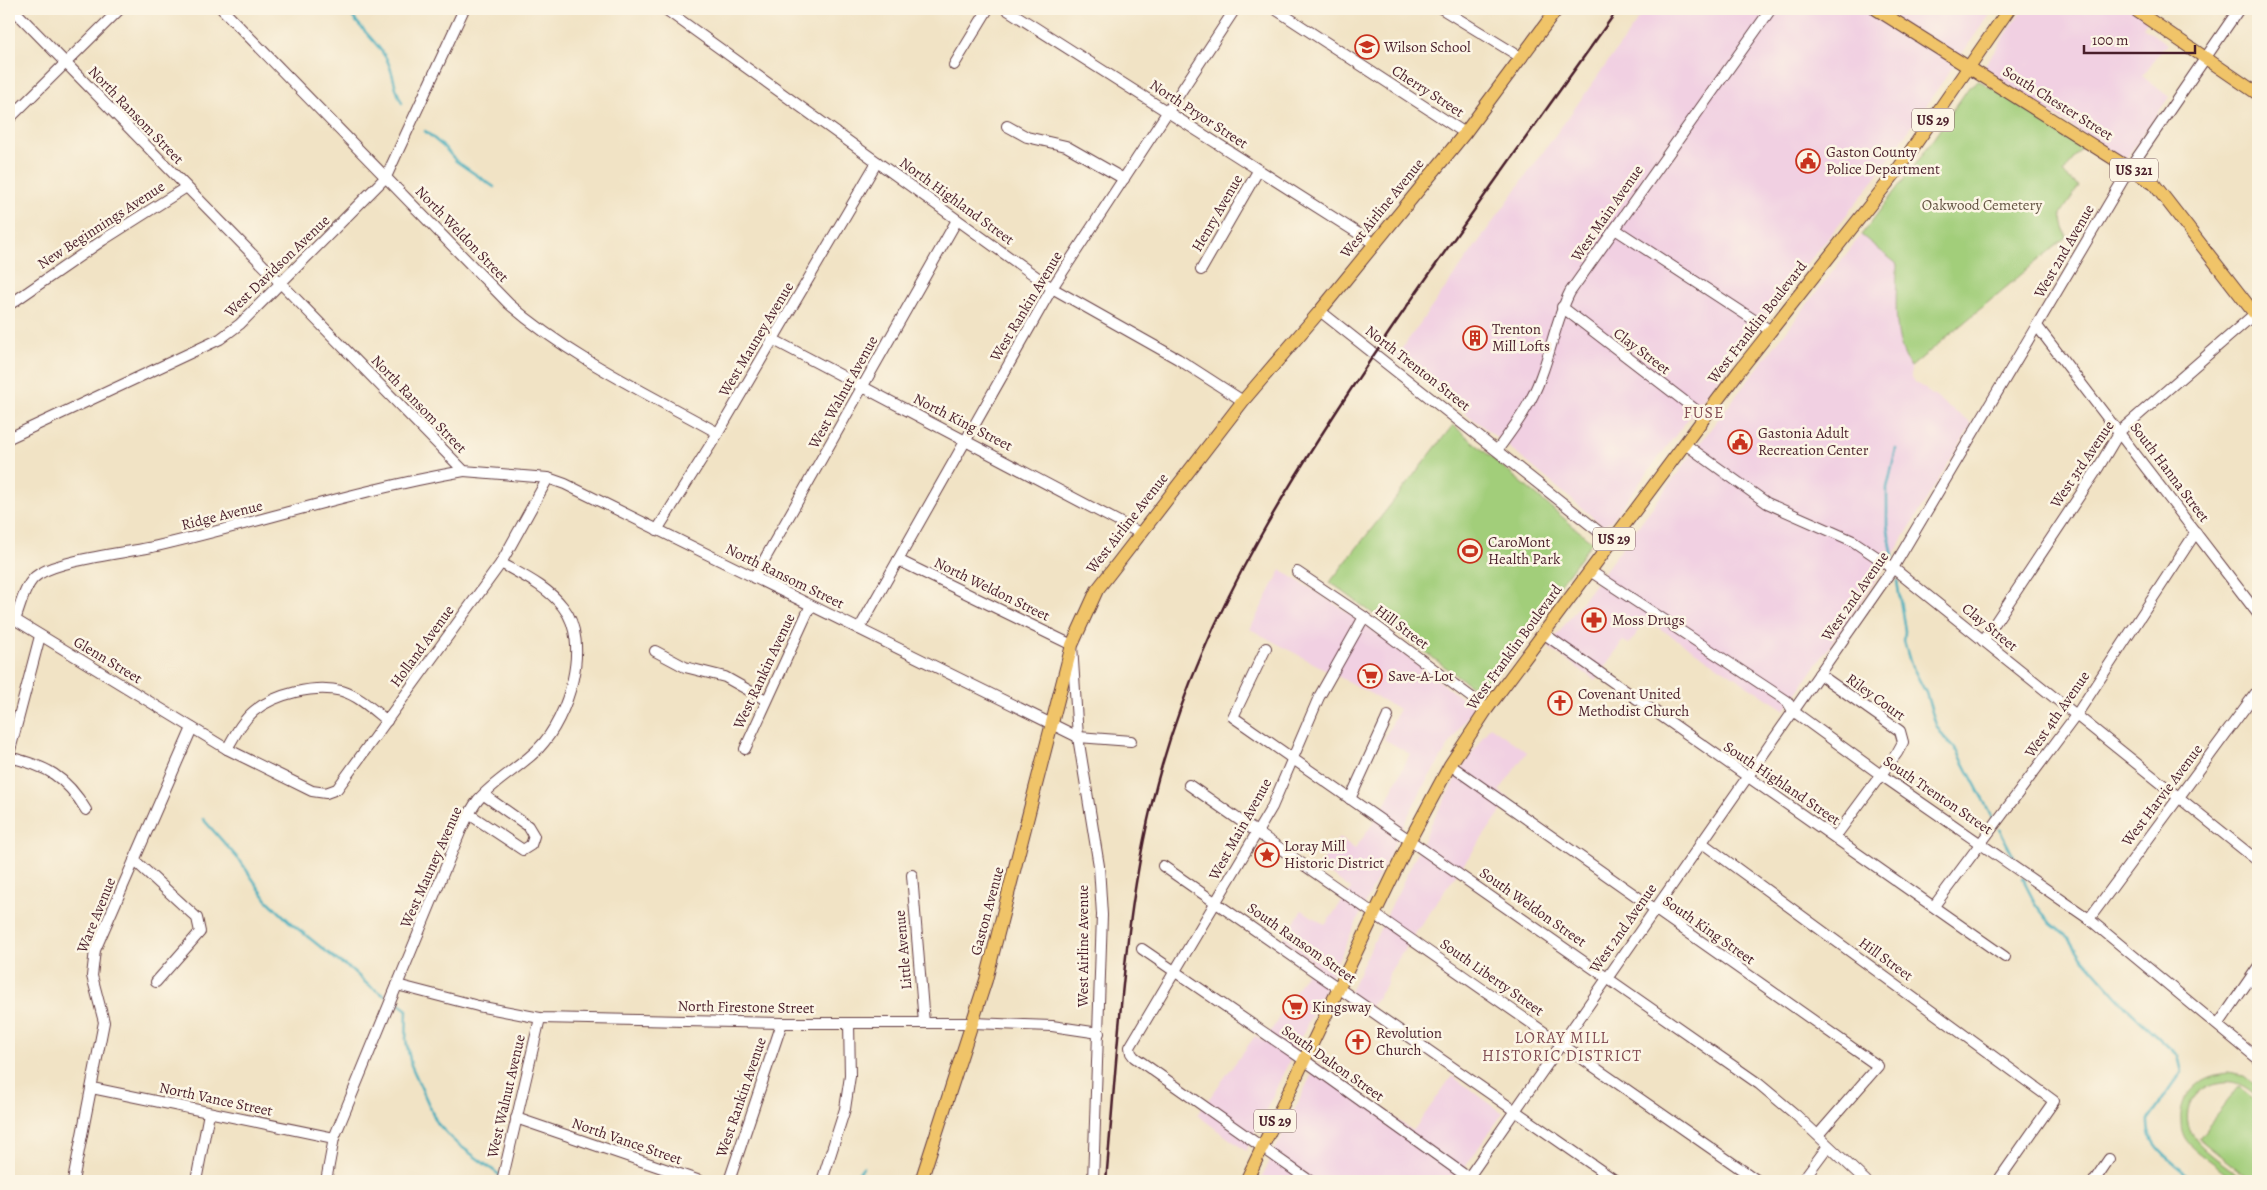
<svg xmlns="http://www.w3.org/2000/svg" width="2267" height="1190" viewBox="0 0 2267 1190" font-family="Alegreya,serif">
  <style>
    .built { fill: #f1d0e2 }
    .green { fill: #a2ce7a; stroke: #767652 }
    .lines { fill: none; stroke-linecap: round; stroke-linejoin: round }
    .stream { stroke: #3eacbc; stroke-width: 2.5 }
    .minor-casing { stroke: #633c42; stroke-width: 12 }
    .major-casing { stroke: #633c42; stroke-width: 14 }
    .minor { stroke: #fff; stroke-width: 10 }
    .major { stroke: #f0c469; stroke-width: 12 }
    .rail { stroke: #4a1f2b; stroke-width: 2.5 }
    .labels { text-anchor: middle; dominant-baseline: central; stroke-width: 5; stroke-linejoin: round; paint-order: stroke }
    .shield { fill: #fcf5e5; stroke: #7f5f63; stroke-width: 1 }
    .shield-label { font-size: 14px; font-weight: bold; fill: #4a1f2b }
    .poi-label { font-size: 15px; fill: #4a1f2b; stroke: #fcf5e5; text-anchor: start }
    .street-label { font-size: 15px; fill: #4a1f2b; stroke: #fcf5e5 }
    .park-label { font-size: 15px; fill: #645443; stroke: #fcf5e5 }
    .neighbourhood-label { font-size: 16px; letter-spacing: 1px; fill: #834d54; stroke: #fcf5e5 }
  </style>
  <rect width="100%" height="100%" fill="#fcf5e5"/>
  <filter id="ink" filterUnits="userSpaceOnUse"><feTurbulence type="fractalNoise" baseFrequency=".02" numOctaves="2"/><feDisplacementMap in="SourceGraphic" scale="10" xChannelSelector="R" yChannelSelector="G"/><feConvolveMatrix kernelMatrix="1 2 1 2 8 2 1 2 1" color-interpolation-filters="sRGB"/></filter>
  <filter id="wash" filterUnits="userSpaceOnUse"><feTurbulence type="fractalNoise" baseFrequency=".0096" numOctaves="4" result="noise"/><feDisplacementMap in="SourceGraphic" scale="20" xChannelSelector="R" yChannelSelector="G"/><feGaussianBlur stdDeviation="1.12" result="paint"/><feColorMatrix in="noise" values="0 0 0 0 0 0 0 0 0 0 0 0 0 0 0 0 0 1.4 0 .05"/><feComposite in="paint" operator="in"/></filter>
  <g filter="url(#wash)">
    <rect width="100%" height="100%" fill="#f1e3c5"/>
    <g class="built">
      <path d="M1646,9H1993L1875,179L1765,317L1611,521L1602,525L1509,447L1395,358Z"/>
      <path d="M2023,9H2155L2143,27L2167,44L2142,76L2169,97L2124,161L1983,68Z"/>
      <path d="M1861,235L1897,264L1898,327L1908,362L1911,367V379L1972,424L1892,557L1785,710L1647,620L1629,644L1623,641L1595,680L1548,647L1715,423Z"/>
      <path d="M1281,570L1354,616L1473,707L1424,785L1403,826L1246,1151L1197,1115L1255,1036L1264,1042L1313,962L1282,940L1302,910L1325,925L1351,889L1319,866L1339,837L1355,849L1380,813L1410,754L1384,739L1399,709L1250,629Z"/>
      <path d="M1490,726L1527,752L1499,791L1510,799L1433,907L1389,973L1387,984L1365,1015L1347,1002L1351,989L1433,820L1464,765Z"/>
      <path d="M1317,1063L1413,1131L1452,1076L1503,1113L1465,1167L1485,1181H1260Z"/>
    </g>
    <g class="green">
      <path d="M1977,81H1980L2083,145L2063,174L2079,186L2061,214L2066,237L1911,367C1891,339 1897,297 1897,264L1861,235L1918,161L1969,87Z"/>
      <path d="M1453,425L1592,542L1482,689L1478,691L1330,582Z"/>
      <path d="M2227,1073L2244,1076L2258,1087V1097C2250,1090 2242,1084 2232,1082C2205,1079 2179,1102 2190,1130C2197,1148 2231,1169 2247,1181C2234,1181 2227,1174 2217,1166C2207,1158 2195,1151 2187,1141C2183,1136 2181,1129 2181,1123C2178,1094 2200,1076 2227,1073Z"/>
      <path d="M2239,1087L2258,1102V1181H2252L2198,1138Z"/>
    </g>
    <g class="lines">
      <g class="stream">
        <path d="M347,9C358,27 375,39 386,58C394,72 394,89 402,103"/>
        <path d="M425,131L445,148L456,161L494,187"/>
        <path d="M1893,557L1887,525V488L1896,449"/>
        <path d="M1897,581L1905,631L1904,641L1910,662L1926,693L1936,725L1943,736L1958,752L1992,817"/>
        <path d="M203,819L241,862L267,900L292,924L338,961L352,970L368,985L385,996"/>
        <path d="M1999,829L2016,861"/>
        <path d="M2022,878L2036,905L2051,924L2069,938L2081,956L2130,1011L2178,1056L2182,1072L2148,1120C2146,1149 2176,1162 2193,1181"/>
        <path d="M394,1000L407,1010L406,1040L411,1065L437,1123L455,1142L501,1176"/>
        <path d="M509,1179L516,1181"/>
        <path d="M852,1181L863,1167"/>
      </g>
    </g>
  </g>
  <g filter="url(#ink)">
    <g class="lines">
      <g class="minor-casing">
        <g id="minor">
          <path d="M13,9L464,471L548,478L565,484L1078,737L1131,741"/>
          <path d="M222,9L509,304C571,358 647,393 718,433"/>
          <path d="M665,9L1052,288L1178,359L1243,401"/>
          <path d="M1006,9L1375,244"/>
          <path d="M1275,9L1465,133"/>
          <path d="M1442,9L1522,58"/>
          <path d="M954,65L988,9"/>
          <path d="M9,119L120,9"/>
          <path d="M1007,126L1027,137L1066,146L1124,179"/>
          <path d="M1615,229L1771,331"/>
          <path d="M1201,270L1258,171"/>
          <path d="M9,305L103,240L185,188"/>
          <path d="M1562,307L1705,417"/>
          <path d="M1320,311L1612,542"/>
          <path d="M2037,326L2258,614"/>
          <path d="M772,339L1140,533"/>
          <path d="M9,438L220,339L240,324L386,177L464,9"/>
          <path d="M1685,444L1767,503L1853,541L1893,568L2258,861"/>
          <path d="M1498,449C1515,426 1532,403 1541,376C1552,348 1556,319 1570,292L1771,9"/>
          <path d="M657,530L718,433L877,162"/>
          <path d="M898,560L1072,645L1078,737L1099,866L1102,915L1093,1181"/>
          <path d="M1590,571L1787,701L1793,711L1881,775L2089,919L2258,1059"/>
          <path d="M1297,572L1364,617L1487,709"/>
          <path d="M754,578L957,220"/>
          <path d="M9,616L227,749L312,791L326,793L337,789L501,563L548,478"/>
          <path d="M15,620C21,605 25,582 39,574C63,559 127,553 157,546C260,522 360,489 464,471"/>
          <path d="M859,629L1052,288L1235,9"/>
          <path d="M1543,633L2005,957"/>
          <path d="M1983,641L2098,468L2120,431L2258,311"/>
          <path d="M1266,648L1233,717L1759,1084L1796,1115L1866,1181"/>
          <path d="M655,651L685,667L725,677L766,700"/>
          <path d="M1819,674L1900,731L1903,742L1897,753L1835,837"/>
          <path d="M227,749C235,735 242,721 254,711C275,694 315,684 342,691C359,696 373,710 387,721"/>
          <path d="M745,749L810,607"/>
          <path d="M9,754L40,636"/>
          <path d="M9,757C46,766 66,776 86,810"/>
          <path d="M1450,765L1878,1066L1818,1135"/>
          <path d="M1189,785L1758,1181"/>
          <path d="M1350,799L1388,716"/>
          <path d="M469,814L523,850L531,845L534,836L528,826L484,795"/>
          <path d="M1701,842L2054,1101L1998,1181"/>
          <path d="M134,860L197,918L200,932L156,982"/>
          <path d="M1163,866L1616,1181"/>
          <path d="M912,875L924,1023"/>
          <path d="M1934,906L2077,714L2196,532"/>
          <path d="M2089,919L2258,690"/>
          <path d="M1142,949L1304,1060L1473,1181"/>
          <path d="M397,985L478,1006L540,1018L782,1023H973L1052,1026L1099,1033"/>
          <path d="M2218,1025L2258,967"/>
          <path d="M92,1088L334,1138"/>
          <path d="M516,1118L700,1181"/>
          <path d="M73,1181L104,1022L92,976L95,950L192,728"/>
          <path d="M196,1181L209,1113"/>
          <path d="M326,1181L334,1138L461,830C466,820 471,809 478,800C495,780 521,767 539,748C568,718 592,643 563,607C548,587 522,575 501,563"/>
          <path d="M502,1181L540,1018"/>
          <path d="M729,1181L782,1023"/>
          <path d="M822,1181L845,1109L850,1076L849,1023"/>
          <path d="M1310,1181L1134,1057L1131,1053L1130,1047L1272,807L1319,697L1364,617"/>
          <path d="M1466,1181L1893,568L2130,168L2239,9"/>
          <path d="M1802,1181L1828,1146"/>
          <path d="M2094,1181L2109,1159"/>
        </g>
      </g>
      <g class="major-casing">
        <g id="major">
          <path d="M1876,9L2154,184L2258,318"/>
          <path d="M2134,9L2258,94"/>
          <path d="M921,1181L986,980L1072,645L1097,590L1243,401L1320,311L1465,133L1557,9"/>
          <path d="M1246,1181L1413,834L1450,765L1487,709L1739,371L1896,172L2009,9"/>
        </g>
      </g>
      <use href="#minor" class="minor"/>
      <use href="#major" class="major"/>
      <path class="rail" d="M1106,1181C1119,1043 1123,899 1162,765C1208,606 1298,466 1390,331C1464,222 1542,116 1618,9"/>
    </g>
  </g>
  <defs>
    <g id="school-ring" transform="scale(1.25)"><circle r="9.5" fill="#fcf5e5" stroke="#c8321e" stroke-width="1.5"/><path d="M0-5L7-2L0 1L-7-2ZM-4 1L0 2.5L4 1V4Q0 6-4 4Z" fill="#c8321e"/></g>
    <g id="civic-ring" transform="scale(1.25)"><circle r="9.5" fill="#fcf5e5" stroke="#c8321e" stroke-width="1.5"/><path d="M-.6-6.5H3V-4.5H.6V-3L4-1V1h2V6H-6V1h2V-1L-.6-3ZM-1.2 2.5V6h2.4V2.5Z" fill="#c8321e"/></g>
    <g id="building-ring" transform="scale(1.25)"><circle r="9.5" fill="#fcf5e5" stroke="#c8321e" stroke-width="1.5"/><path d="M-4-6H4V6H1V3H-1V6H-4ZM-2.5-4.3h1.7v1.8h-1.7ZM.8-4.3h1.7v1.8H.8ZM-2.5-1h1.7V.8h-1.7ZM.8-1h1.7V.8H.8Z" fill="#c8321e"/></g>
    <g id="stadium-ring" transform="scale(1.25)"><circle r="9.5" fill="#fcf5e5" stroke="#c8321e" stroke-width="1.5"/><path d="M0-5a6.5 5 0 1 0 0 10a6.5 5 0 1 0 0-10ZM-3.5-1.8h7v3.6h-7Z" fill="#c8321e"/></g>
    <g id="pharmacy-ring" transform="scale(1.25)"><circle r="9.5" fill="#fcf5e5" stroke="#c8321e" stroke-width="1.5"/><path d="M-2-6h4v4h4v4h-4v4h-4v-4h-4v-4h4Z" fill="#c8321e"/></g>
    <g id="supermarket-ring" transform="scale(1.25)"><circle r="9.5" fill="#fcf5e5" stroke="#c8321e" stroke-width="1.5"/><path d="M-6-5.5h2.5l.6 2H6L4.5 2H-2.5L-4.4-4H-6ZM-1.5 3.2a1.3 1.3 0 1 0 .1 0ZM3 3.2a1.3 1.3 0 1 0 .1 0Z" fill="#c8321e"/></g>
    <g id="church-ring" transform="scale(1.25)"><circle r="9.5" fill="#fcf5e5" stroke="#c8321e" stroke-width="1.5"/><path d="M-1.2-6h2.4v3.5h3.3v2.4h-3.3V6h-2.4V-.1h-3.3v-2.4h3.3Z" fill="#c8321e"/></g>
    <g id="sight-ring" transform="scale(1.25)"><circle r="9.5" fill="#fcf5e5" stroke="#c8321e" stroke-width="1.5"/><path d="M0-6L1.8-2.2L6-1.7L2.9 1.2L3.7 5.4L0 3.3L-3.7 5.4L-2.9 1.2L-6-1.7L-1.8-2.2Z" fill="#c8321e"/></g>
  </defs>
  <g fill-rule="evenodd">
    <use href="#school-ring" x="1367" y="47"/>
    <use href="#civic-ring" x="1808" y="161"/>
    <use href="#building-ring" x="1475" y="338"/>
    <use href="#civic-ring" x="1740" y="442"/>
    <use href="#stadium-ring" x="1470" y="551"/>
    <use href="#pharmacy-ring" x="1594" y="620"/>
    <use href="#supermarket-ring" x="1370" y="676"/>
    <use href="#church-ring" x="1560" y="703"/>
    <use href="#sight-ring" x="1267" y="855"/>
    <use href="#supermarket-ring" x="1295" y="1007"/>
    <use href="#church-ring" x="1358" y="1042"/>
  </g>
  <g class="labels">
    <g class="shield">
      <rect x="1912" y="108.5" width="42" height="23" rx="4"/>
      <rect x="2110" y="158.5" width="48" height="23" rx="4"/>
      <rect x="1593" y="527.5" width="42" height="23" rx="4"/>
      <rect x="1254" y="1109.5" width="42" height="23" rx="4"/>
    </g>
    <g class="shield-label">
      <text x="1933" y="120">US 29</text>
      <text x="2134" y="170">US 321</text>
      <text x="1614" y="539">US 29</text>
      <text x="1275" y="1121">US 29</text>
    </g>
    <g class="poi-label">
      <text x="1384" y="47">Wilson School</text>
      <text x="1826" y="152">Gaston County<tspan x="1826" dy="17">Police Department</tspan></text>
      <text x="1492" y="329">Trenton<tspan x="1492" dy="17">Mill Lofts</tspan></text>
      <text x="1758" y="433">Gastonia Adult<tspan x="1758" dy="17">Recreation Center</tspan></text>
      <text x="1488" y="542">CaroMont<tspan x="1488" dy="17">Health Park</tspan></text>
      <text x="1612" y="620">Moss Drugs</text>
      <text x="1388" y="676">Save-A-Lot</text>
      <text x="1578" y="694">Covenant United<tspan x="1578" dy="17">Methodist Church</tspan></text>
      <text x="1284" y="846">Loray Mill<tspan x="1284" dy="17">Historic District</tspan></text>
      <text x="1312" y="1007">Kingsway</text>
      <text x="1376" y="1033">Revolution<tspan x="1376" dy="17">Church</tspan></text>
    </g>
    <g class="street-label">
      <text transform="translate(1428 91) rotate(33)">Cherry Street</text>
      <text transform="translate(2058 103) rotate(32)">South Chester Street</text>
      <text transform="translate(1199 114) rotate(33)">North Pryor Street</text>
      <text transform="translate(136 115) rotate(46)">North Ransom Street</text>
      <text transform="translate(957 201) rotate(36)">North Highland Street</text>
      <text transform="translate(1382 208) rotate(-51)">West Airline Avenue</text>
      <text transform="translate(1217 213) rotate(-60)">Henry Avenue</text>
      <text transform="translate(1607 213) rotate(-55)">West Main Avenue</text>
      <text transform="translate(101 225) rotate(-33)">New Beginnings Avenue</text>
      <text transform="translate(462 234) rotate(46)">North Weldon Street</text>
      <text transform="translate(2064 251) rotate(-60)">West 2nd Avenue</text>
      <text transform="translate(277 266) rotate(-44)">West Davidson Avenue</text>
      <text transform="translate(1026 306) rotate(-59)">West Rankin Avenue</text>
      <text transform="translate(1757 322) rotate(-52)">West Franklin Boulevard</text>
      <text transform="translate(756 339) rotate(-59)">West Mauney Avenue</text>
      <text transform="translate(1642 351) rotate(37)">Clay Street</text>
      <text transform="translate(1418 368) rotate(38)">North Trenton Street</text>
      <text transform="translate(843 392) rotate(-61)">West Walnut Avenue</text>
      <text transform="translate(419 404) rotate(46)">North Ransom Street</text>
      <text transform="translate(963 422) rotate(27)">North King Street</text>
      <text transform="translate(2082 464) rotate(-56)">West 3rd Avenue</text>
      <text transform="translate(2170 472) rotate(53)">South Hanna Street</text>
      <text transform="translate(222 515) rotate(-14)">Ridge Avenue</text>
      <text transform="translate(1127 523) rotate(-52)">West Airline Avenue</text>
      <text transform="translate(785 576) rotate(26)">North Ransom Street</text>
      <text transform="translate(992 589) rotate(26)">North Weldon Street</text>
      <text transform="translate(1855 596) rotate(-55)">West 2nd Avenue</text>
      <text transform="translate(1402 627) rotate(37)">Hill Street</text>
      <text transform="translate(1990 627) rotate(39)">Clay Street</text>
      <text transform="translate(422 646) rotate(-54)">Holland Avenue</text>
      <text transform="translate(1514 647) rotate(-54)">West Franklin Boulevard</text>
      <text transform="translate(108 660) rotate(31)">Glenn Street</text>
      <text transform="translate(764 671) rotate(-65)">West Rankin Avenue</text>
      <text transform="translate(1876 697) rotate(36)">Riley Court</text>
      <text transform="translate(2057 714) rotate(-55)">West 4th Avenue</text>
      <text transform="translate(1782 783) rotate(34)">South Highland Street</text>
      <text transform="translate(1938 795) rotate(34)">South Trenton Street</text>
      <text transform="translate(2162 795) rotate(-53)">West Harvie Avenue</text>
      <text transform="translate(1240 829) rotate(-61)">West Main Avenue</text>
      <text transform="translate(431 867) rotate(-66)">West Mauney Avenue</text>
      <text transform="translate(1533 907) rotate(35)">South Weldon Street</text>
      <text transform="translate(987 911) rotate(-75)">Gaston Avenue</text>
      <text transform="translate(96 915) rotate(-68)">Ware Avenue</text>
      <text transform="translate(1623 928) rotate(-55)">West 2nd Avenue</text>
      <text transform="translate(1709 930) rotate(35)">South King Street</text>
      <text transform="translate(1302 943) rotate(35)">South Ransom Street</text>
      <text transform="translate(1083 946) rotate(-90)">West Airline Avenue</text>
      <text transform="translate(903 950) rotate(-95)">Little Avenue</text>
      <text transform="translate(1886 959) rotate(36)">Hill Street</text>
      <text transform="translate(1492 977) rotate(35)">South Liberty Street</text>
      <text transform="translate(746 1007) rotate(1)">North Firestone Street</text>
      <text transform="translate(1333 1063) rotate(35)">South Dalton Street</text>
      <text transform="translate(506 1096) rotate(-77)">West Walnut Avenue</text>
      <text transform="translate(741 1097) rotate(-71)">West Rankin Avenue</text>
      <text transform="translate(216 1099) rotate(12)">North Vance Street</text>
      <text transform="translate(627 1141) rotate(19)">North Vance Street</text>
    </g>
    <g class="park-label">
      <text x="1982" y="205">Oakwood Cemetery</text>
    </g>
    <g class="neighbourhood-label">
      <text x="1704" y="413">FUSE</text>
      <text x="1562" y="1038">LORAY MILL<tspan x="1562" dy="18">HISTORIC DISTRICT</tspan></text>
    </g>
  </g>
  <rect width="2267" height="1190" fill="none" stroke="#fcf5e5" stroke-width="30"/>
  <path d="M2084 45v8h111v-8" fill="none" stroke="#4a1f2b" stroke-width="2.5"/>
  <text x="2092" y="45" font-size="15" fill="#4a1f2b" stroke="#fcf5e5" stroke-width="4" paint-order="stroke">100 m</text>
</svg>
